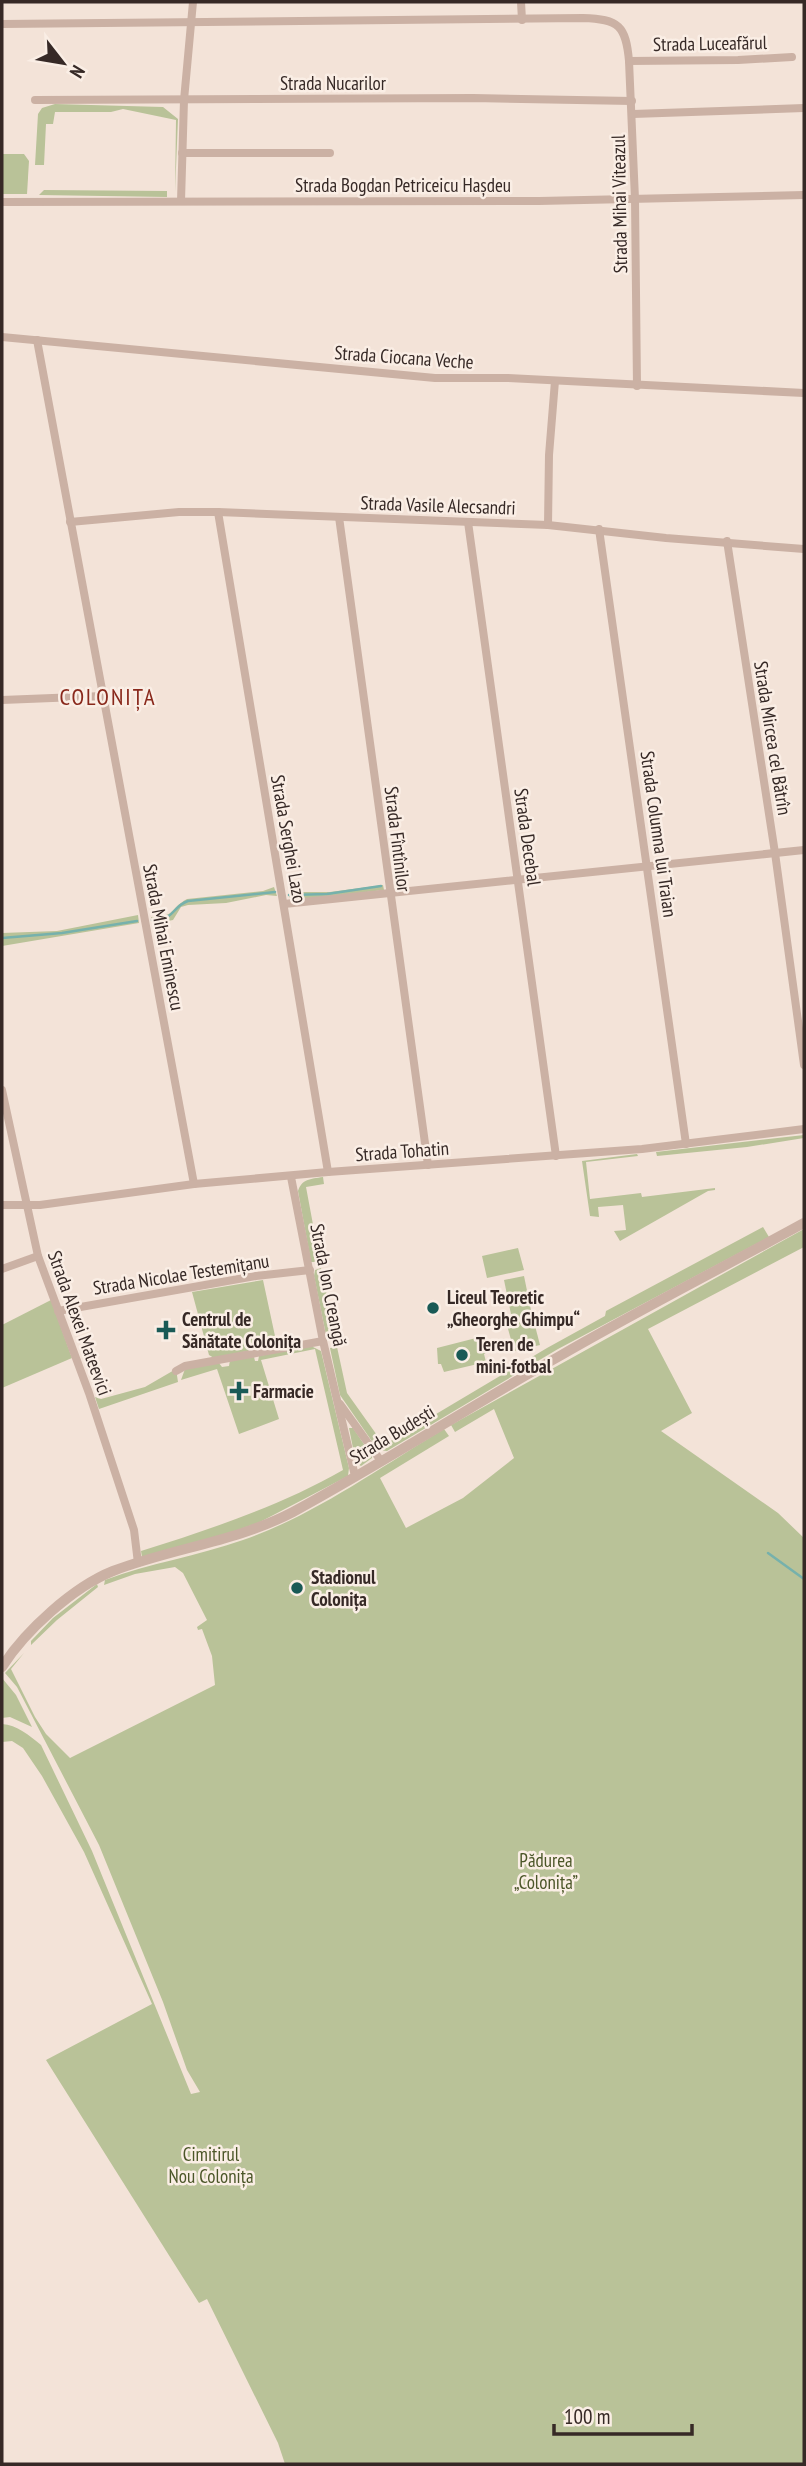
<svg xmlns="http://www.w3.org/2000/svg" width="806" height="2466" viewBox="0 0 806 2466" font-family="'PT Sans Narrow',sans-serif">
  <style>
    .green { fill: #b9c298 }
    .lines { fill: none; stroke-linecap: round; stroke-linejoin: round }
    .stream { stroke: #76b1ac; stroke-width: 2.5 }
    .minor { stroke: #cbb1a4; stroke-width: 8 }
    .tertiary { stroke: #cbb1a4; stroke-width: 10 }
    .poi-dot { fill: #195a56; stroke: #faeee5; stroke-width: 2.5 }
    .labels { text-anchor: middle; dominant-baseline: central; stroke-width: 5; stroke-linejoin: round; paint-order: stroke }
    .street-label { font-size: 19px; fill: #362926; stroke: #faeee5 }
    .poi-label { font-size: 19px; font-weight: bold; fill: #362926; stroke: #faeee5; text-anchor: start }
    .park-label { font-size: 19px; fill: #4b5628; stroke: #faeee5 }
    .quarter-label { font-size: 23px; letter-spacing: 2px; fill: #89281b; stroke: #faeee5 }
  </style>
  <rect width="100%" height="100%" fill="#f3e3d8"/>
  <g class="green">
    <path d="M55,104L163,107L178,119L175,192L176,120L123,109L111,112H55L53,124H46L44,165H35L38,114L42,108Z"/>
    <path d="M2,154H24L29,161L27,194H2Z"/>
    <path d="M44,190L167,191V197L39,195Z"/>
    <path d="M383,885L384,890L297,900L289,897V892H330Z"/>
    <path d="M274,887L277,896L266,895L226,903L188,905L181,907L173,920L153,924L151,917C176,917 169,909 187,899L263,891Z"/>
    <path d="M138,915L139,923L2,946V933L57,931Z"/>
    <path d="M804,1135V1138L747,1147L657,1156L656,1152Z"/>
    <path d="M637,1154L638,1156L586,1162L590,1199L641,1193L642,1197L715,1188V1190L708,1191L620,1241L614,1231L626,1230L623,1205L598,1207L599,1217L590,1216L582,1161Z"/>
    <path d="M323,1177L324,1184L306,1187L320,1262H311L298,1191C302,1179 310,1179 323,1177Z"/>
    <path d="M763,1227L769,1237L558,1349L387,1451L378,1450L340,1395L330,1348L337,1347L347,1393L384,1445L547,1348L605,1316L606,1311Z"/>
    <path d="M804,1229V1247L648,1329L692,1413L661,1431L778,1513L804,1538V2464H285L278,2443L207,2299L199,2303L46,2060L152,2004L84,1852L42,1776L23,1748L12,1741L2,1742V1724C17,1725 29,1735 41,1745L92,1851L191,2094L200,2092L187,2070L163,2002L99,1845L17,1687L5,1673L24,1653L11,1669L35,1717L46,1734L70,1758L215,1685L212,1656L202,1629L198,1630L197,1627L207,1620L183,1573L175,1567L135,1574L104,1585L105,1580C150,1563 198,1556 243,1540C315,1515 379,1468 444,1429L449,1436L380,1478L406,1528L463,1498L514,1458L494,1409L455,1432L451,1425Z"/>
    <path d="M518,1248L524,1270L487,1278L482,1256Z"/>
    <path d="M321,1268L336,1338L327,1340L314,1276L315,1270Z"/>
    <path d="M524,1276L532,1315L512,1319L504,1280Z"/>
    <path d="M263,1280L275,1336L270,1338L272,1346L214,1358L209,1355L192,1292Z"/>
    <path d="M51,1300L72,1358L2,1388V1325Z"/>
    <path d="M533,1318L540,1345L514,1351L507,1325Z"/>
    <path d="M480,1337L486,1353L484,1354L486,1362L444,1372L441,1364H438L437,1348Z"/>
    <path d="M311,1346L321,1351L349,1468L348,1476L260,1522L224,1535L142,1557L141,1551C211,1529 280,1506 343,1470L315,1349L261,1360L279,1419L239,1434L217,1369L181,1380L185,1369L219,1363L222,1367L229,1366L230,1360L254,1357L255,1361H258L259,1356Z"/>
    <path d="M176,1369L178,1382L99,1409L95,1397L101,1399L145,1387Z"/>
    <path d="M349,1428H353L372,1456V1458L361,1466L356,1463Z"/>
    <path d="M97,1584L98,1587L57,1620L31,1645V1641L53,1618Z"/>
    <path d="M2,1678L16,1695L32,1727L10,1717L2,1718Z"/>
  </g>
  <g class="lines">
    <g class="stream">
      <path d="M289,895L327,894L381,886"/>
      <path d="M152,920C176,920 171,907 188,901L275,892"/>
      <path d="M2,938L62,933L137,921"/>
      <path d="M768,1553L804,1579"/>
    </g>
    <g class="minor">
      <path d="M521,2L522,20"/>
      <path d="M2,24L583,18C619,19 626,26 629,61L635,199L637,386"/>
      <path d="M629,61L738,60L792,57"/>
      <path d="M35,100L473,98L632,101"/>
      <path d="M633,114L804,108"/>
      <path d="M182,153H330"/>
      <path d="M181,201L184,100L193,2"/>
      <path d="M2,202L539,201L804,195"/>
      <path d="M2,337L435,378H508L804,393"/>
      <path d="M37,340L194,1184"/>
      <path d="M218,512L328,1172"/>
      <path d="M339,517L428,1165"/>
      <path d="M70,522L179,512H218L548,525L666,538L804,549"/>
      <path d="M468,522L556,1156"/>
      <path d="M548,525L549,455L555,381"/>
      <path d="M599,529L686,1144"/>
      <path d="M727,541L775,853L804,1065"/>
      <path d="M2,700L103,696"/>
      <path d="M284,904L804,850"/>
      <path d="M2,1090L38,1256L89,1393L134,1530L138,1563"/>
      <path d="M291,1177L323,1341L355,1476"/>
      <path d="M2,1205H40L194,1184L328,1172L642,1149L804,1129"/>
      <path d="M2,1269L38,1256"/>
      <path d="M58,1311L256,1276L310,1270"/>
      <path d="M176,1371L185,1366L323,1341"/>
      <path d="M340,1404L381,1461"/>
    </g>
    <path class="tertiary" d="M2,1667C25,1631 73,1587 113,1571C172,1548 236,1542 293,1512C383,1463 469,1407 558,1357C639,1310 722,1268 804,1223"/>
  </g>
  <g class="poi-dot">
    <circle cx="433" cy="1308" r="7"/>
    <path d="M162.5 1319.5h7v7h7v7h-7v7h-7v-7h-7v-7h7z"/>
    <circle cx="462" cy="1355" r="7"/>
    <path d="M235.5 1380.5h7v7h7v7h-7v7h-7v-7h-7v-7h7z"/>
    <circle cx="297" cy="1588" r="7"/>
  </g>
  <g class="labels">
    <g class="street-label">
      <text transform="translate(710 43) rotate(-1)">Strada Luceafărul</text>
      <text x="333" y="83">Strada Nucarilor</text>
      <text x="403" y="185">Strada Bogdan Petriceicu Hașdeu</text>
      <text transform="translate(619 204) rotate(-91)">Strada Mihai Viteazul</text>
      <text transform="translate(404 357) rotate(4)">Strada Ciocana Veche</text>
      <text transform="translate(438 505) rotate(2)">Strada Vasile Alecsandri</text>
      <text transform="translate(773 738) rotate(81)">Strada Mircea cel Bătrîn</text>
      <text transform="translate(659 834) rotate(82)">Strada Columna lui Traian</text>
      <text transform="translate(528 837) rotate(82)">Strada Decebal</text>
      <text transform="translate(289 839) rotate(80)">Strada Serghei Lazo</text>
      <text transform="translate(398 839) rotate(83)">Strada Fîntînilor</text>
      <text transform="translate(164 937) rotate(79)">Strada Mihai Eminescu</text>
      <text transform="translate(402 1151) rotate(-4)">Strada Tohatin</text>
      <text transform="translate(181 1274) rotate(-9)">Strada Nicolae Testemițanu</text>
      <text transform="translate(329 1285) rotate(79)">Strada Ion Creangă</text>
      <text transform="translate(80 1323) rotate(70)">Strada Alexei Mateevici</text>
      <text transform="translate(392 1434) rotate(-31)">Strada Budești</text>
    </g>
    <g class="poi-label">
      <text x="447" y="1297">Liceul Teoretic<tspan x="447" dy="22">„Gheorghe Ghimpu“</tspan></text>
      <text x="182" y="1319">Centrul de<tspan x="182" dy="22">Sănătate Colonița</tspan></text>
      <text x="476" y="1344">Teren de<tspan x="476" dy="22">mini-fotbal</tspan></text>
      <text x="253" y="1391">Farmacie</text>
      <text x="311" y="1577">Stadionul<tspan x="311" dy="22">Colonița</tspan></text>
    </g>
    <g class="park-label">
      <text x="546" y="1860">Pădurea<tspan x="546" dy="22">„Colonița”</tspan></text>
      <text x="211" y="2154">Cimitirul<tspan x="211" dy="22">Nou Colonița</tspan></text>
    </g>
    <g class="quarter-label">
      <text x="108" y="696">COLONIȚA</text>
    </g>
  </g>
  <rect width="806" height="2466" fill="none" stroke="#362926" stroke-width="7"/>
  <g transform="translate(63 63) rotate(121)" stroke="#faeee5" stroke-width="5" paint-order="stroke">
  <path d="M0-5L12 26L0 18L-12 26Z" fill="#362926"/>
  <text y="-10" font-size="19" font-weight="bold" text-anchor="middle" fill="#362926">N</text>
  </g>
  <path d="M554 2424v10h138v-10" fill="none" stroke="#362926" stroke-width="3.5"/>
  <text x="564" y="2424" font-size="21" fill="#362926" stroke="#faeee5" stroke-width="5" paint-order="stroke">100 m</text>
</svg>
